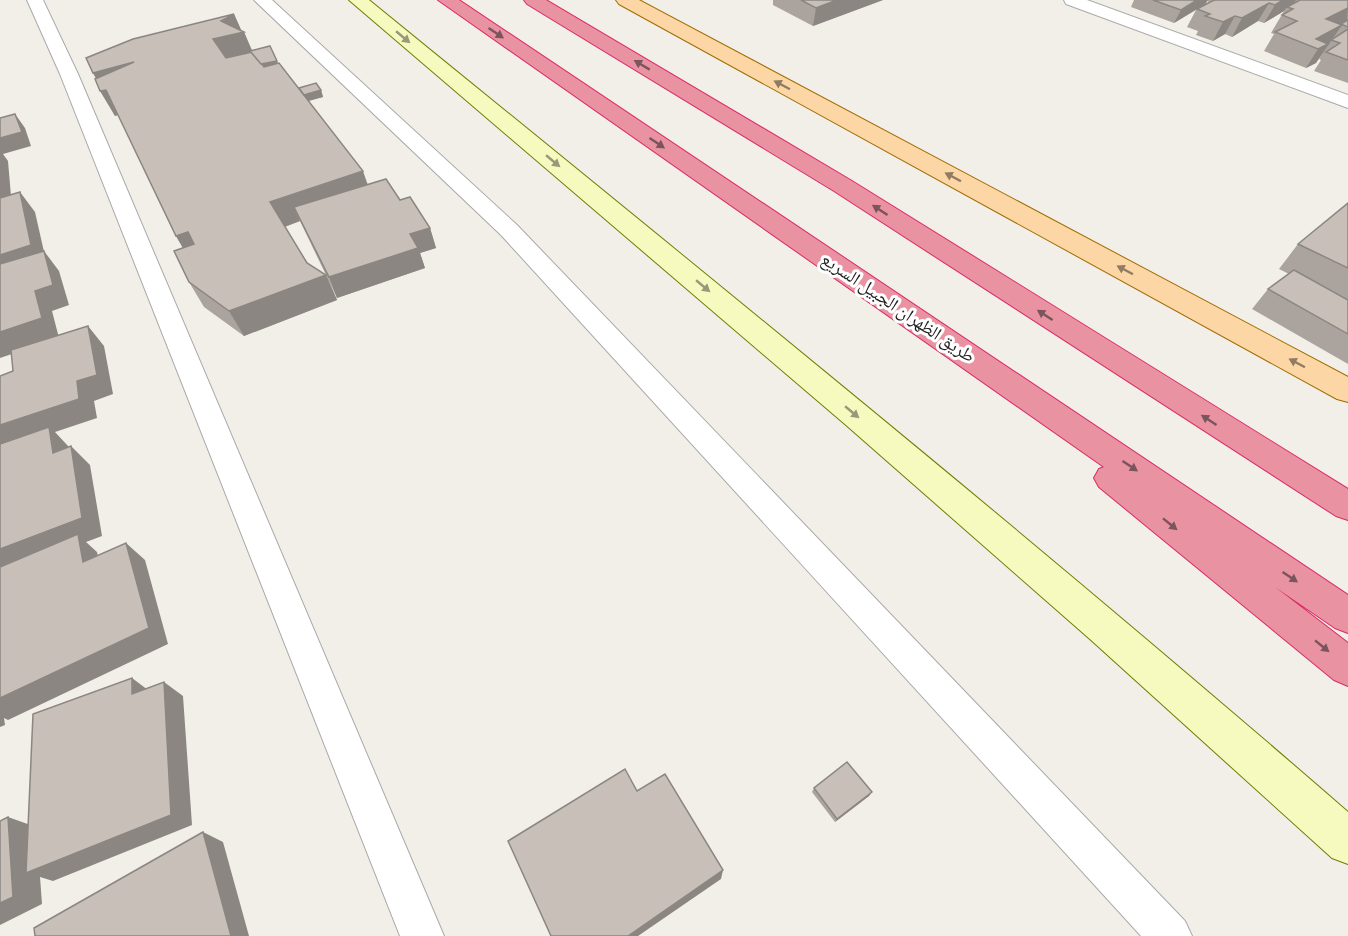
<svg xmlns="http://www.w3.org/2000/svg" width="1348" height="936" viewBox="0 0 1348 936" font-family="'Source Sans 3','Noto Naskh Arabic',sans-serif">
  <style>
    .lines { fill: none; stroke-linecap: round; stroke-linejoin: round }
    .minor-casing { stroke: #a9a9a9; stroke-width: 2 }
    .secondary-casing { stroke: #707d05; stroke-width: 2 }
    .primary-casing { stroke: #a06b00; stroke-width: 2 }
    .motorway-casing { stroke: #dc2a67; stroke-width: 2 }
    .minor { fill: #fff; fill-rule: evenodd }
    .secondary { fill: #f7fabf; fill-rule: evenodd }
    .primary { fill: #fcd6a4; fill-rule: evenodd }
    .motorway { fill: #e892a2; fill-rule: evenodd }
    .wall { fill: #aba49e }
    .shaded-wall { fill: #8b8681 }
    .building { fill: #c7bfb8; stroke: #8b8681; stroke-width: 1.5 }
    .oneway { fill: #7b545c }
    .oneway2 { fill: #979978 }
    .oneway3 { fill: #8f7c63 }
    .labels { text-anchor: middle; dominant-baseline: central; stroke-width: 6; stroke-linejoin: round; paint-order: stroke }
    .street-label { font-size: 18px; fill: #222; stroke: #fff }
  </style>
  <rect width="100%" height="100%" fill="#f2efe9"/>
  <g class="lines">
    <g class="minor-casing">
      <g id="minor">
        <path d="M27,0H43L78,74L444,936H400L60,74Z"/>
        <path d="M254,0H272L517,225L1185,921L1192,936H1141L501,235Z"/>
        <path d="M1064,0H1087L1348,95V108L1066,4Z"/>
      </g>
    </g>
    <g class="secondary-casing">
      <path id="secondary" d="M349,0H369C698,268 1028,534 1348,812V864L1332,858L1091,640L846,425Z"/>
    </g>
    <g class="primary-casing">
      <path id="primary" d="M616,0H639L1348,377V402L1337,399L619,4Z"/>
    </g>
    <g class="motorway-casing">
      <g id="motorway">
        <path d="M438,0H459L1348,595V633L1335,628L1275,587L1348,643V686L1334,680L1099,487L1094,478L1099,469L1104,467Z"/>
        <path d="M524,0H546L852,181L1348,489V520L1336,516L834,191L527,4Z"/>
      </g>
    </g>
    <use href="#minor" class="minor"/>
    <use href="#secondary" class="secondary"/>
    <use href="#primary" class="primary"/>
    <use href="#motorway" class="motorway"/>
  </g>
  <g class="wall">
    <path d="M773,0H883L813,26L773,5Z"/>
    <path d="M1134,0H1213L1209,2L1207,1L1206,4L1215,0H1348V83L1314,71L1321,60L1319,59L1327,45L1316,63L1306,68L1264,51L1274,34L1271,33L1284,11L1264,23L1258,21L1232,37L1225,34L1213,41L1196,35L1198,31L1187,27L1196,10L1174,23L1131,7Z"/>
    <path d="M234,14L241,30L244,32L252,50L278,63L299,88L321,90L323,97L309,101L368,185L400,200L430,228L436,248L420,253L425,268L337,298L300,221L285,227L307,263L326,275L337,300L244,336L204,307L189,282L183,248L176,236L118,115L115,116L93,73Z"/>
    <path d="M1348,203V364L1252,309L1268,289L1289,274L1279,269L1298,244Z"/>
    <path d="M814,788L872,792L869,796L835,822L812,792Z"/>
  </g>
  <g class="shaded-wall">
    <path d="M837,0H883L813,26L816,8Z"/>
    <path d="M1197,0H1208L1205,4L1174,23L1181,10Z"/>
    <path d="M1283,0H1296L1292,6L1287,7L1284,11L1264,23L1275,5Z"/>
    <path d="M1269,3L1258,21L1232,37L1242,18Z"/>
    <path d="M1348,8L1347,21L1315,38L1326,19Z"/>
    <path d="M234,14L242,32H244L254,56L224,64L213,39L221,21Z"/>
    <path d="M1235,16L1225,34L1213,41L1223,22Z"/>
    <path d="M1342,25L1316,63L1306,68L1318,49L1316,39Z"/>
    <path d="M277,61L279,67L260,72L257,65Z"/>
    <path d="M134,62L120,114L115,116L100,91L103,90L93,73Z"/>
    <path d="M321,90L323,97L304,102L302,95Z"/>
    <path d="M15,114L25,128L31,146L3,154L8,161L12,208L0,211V138Z"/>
    <path d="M363,171L372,197L294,207L300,221L281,228L270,202Z"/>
    <path d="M20,192L35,212L47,265L0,280V255Z"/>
    <path d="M430,228L436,248L420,253L425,268L337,298L329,277L410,234Z"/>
    <path d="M188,232L203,258L191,262L176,236Z"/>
    <path d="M44,251L59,271L69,305L52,311L59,338L0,358V332Z"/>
    <path d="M326,275L337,300L244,336L229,311Z"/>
    <path d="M88,326L104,346L113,394L94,401L97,418L55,432L68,446L72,471L0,451V425L77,381Z"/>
    <path d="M71,446L90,465L102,536L86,542L97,552L103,579L0,575V549Z"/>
    <path d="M126,543L145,560L168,644L8,720L4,718L5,725L0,727V681Z"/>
    <path d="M132,678L152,693L132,694Z"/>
    <path d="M164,682L183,696L192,825L53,881L40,877L42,904L0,925V903L8,817L36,827Z"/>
    <path d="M872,792L869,796L835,822L837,819Z"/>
    <path d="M203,832L223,842L249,936H231Z"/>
    <path d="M723,870L721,879L638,936H628Z"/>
  </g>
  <g class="building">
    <path d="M801,0H837L816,8Z"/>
    <path d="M1153,0H1197L1181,10Z"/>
    <path d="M1215,0H1283L1275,5L1269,3L1242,18L1235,16L1223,22L1205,16L1210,14L1197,9L1212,1Z"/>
    <path d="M1300,0H1348V8L1326,19L1342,25L1316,39L1328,44L1318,49L1275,32L1297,21L1282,15L1293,9L1287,7Z"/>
    <path d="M234,14L221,21L244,32L213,39L226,58L252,52L264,67L279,63L363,171L270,202L307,263L326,275L229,311L189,282L174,251L194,244L188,232L176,236L106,90L100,91L95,79L134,62L93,73L86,58L133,39Z"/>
    <path d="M1348,20V27L1341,24Z"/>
    <path d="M1348,29V60L1326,52L1340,43L1331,40Z"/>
    <path d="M270,46L277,61L261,64L250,51Z"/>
    <path d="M316,83L321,90L304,95L299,88Z"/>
    <path d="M15,114L22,132L0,138V118Z"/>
    <path d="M386,179L400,200L410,197L430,228L410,234L418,248L329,277L294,207Z"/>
    <path d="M20,192L31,245L0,255V198Z"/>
    <path d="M1348,203V268L1298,244Z"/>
    <path d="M44,251L53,285L35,291L42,318L0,332V264Z"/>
    <path d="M1294,270L1348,300V334L1268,289Z"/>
    <path d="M88,326L97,375L77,381L79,399L0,425V376L13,371L11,350Z"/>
    <path d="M49,427L53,453L71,446L82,518L0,549V444Z"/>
    <path d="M78,534L83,562L126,543L149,628L0,698V567Z"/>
    <path d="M132,678V694L164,682L171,815L26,873L33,714Z"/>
    <path d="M847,762L872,792L837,819L814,788Z"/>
    <path d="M625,769L637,791L665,774L723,870L628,936H551L508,841Z"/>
    <path d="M8,817L13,897L0,903V821Z"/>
    <path d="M203,832L231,936H35L34,928Z"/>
  </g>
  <defs><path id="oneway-solid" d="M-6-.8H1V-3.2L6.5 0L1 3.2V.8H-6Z" transform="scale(1.5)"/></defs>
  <g class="oneway">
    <use href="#oneway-solid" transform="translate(496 33) rotate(34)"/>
    <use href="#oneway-solid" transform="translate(642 65) rotate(-149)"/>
    <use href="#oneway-solid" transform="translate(657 143) rotate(34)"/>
    <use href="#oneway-solid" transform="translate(880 210) rotate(-147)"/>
    <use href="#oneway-solid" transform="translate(1045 315) rotate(-147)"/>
    <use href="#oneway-solid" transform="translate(1209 420) rotate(-147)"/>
    <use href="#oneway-solid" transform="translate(1130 466) rotate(34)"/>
    <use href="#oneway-solid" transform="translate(1170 524) rotate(39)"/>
    <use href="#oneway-solid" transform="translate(1290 577) rotate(34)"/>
    <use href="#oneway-solid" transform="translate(1322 646) rotate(39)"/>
  </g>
  <g class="oneway2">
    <use href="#oneway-solid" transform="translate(403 37) rotate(40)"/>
    <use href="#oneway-solid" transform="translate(553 161) rotate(40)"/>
    <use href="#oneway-solid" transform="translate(703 286) rotate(40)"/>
    <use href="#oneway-solid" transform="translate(852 412) rotate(40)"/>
  </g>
  <g class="oneway3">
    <use href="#oneway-solid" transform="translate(782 85) rotate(-152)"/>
    <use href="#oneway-solid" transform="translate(953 177) rotate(-152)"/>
    <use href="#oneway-solid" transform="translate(1125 270) rotate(-152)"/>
    <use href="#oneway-solid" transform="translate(1297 363) rotate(-152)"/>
  </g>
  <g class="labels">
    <g class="street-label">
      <text transform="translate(898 308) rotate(34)">طريق الظهران الجبيل السريع</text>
    </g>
  </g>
</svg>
